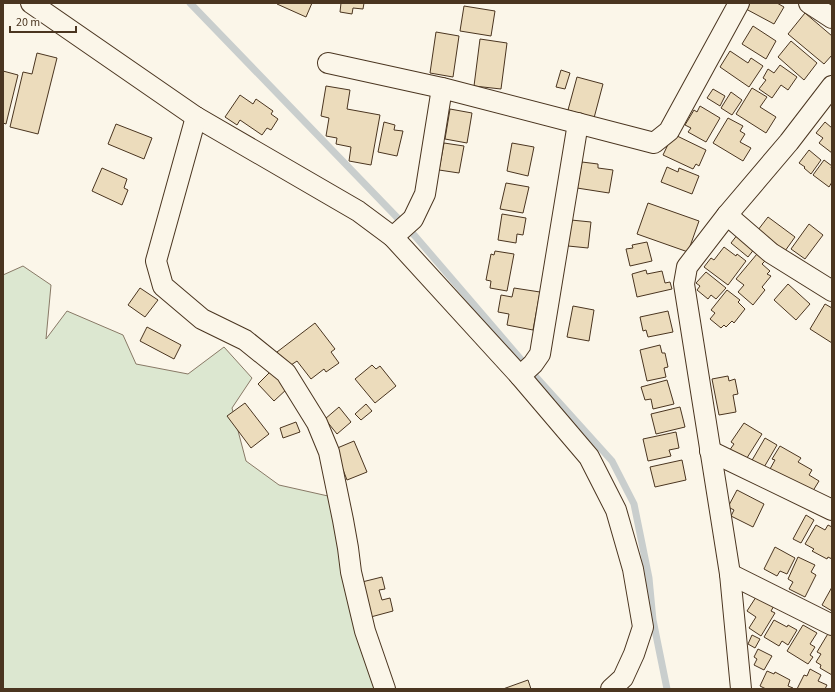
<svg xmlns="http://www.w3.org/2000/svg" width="835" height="692" viewBox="0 0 835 692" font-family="'Source Sans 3',sans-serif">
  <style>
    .green { fill: #dce7d0; stroke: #887966 }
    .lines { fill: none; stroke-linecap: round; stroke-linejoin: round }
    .stream { stroke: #c9cecd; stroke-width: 7 }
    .building { fill: #ecdcbc; stroke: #4a3520 }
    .minor-casing { stroke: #4a3520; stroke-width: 22 }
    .minor { stroke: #fbf6e9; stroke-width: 20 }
  </style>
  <rect width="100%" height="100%" fill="#fbf6e9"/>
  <path class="green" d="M23,266L51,285L46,339L67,311L123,335L136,364L188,374L224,347L252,378L232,408L246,461L279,485L328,496L378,689H3V275Z"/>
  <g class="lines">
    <path class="stream" d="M190,3L415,236L537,378L612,461L634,504L649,578L653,620L667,689"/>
  </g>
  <g class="building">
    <path d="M278,3H312L306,17L277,4Z"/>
    <path d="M341,3H364L363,9L353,8L352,14L340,12Z"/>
    <path d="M750,3H777L784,7L774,24L746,9Z"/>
    <path d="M464,6L495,11L491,36L460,31Z"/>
    <path d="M805,13L832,36V55L824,64L788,34Z"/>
    <path d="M753,26L776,41L766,59L742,44Z"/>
    <path d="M436,32L459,36L453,77L430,73Z"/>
    <path d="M480,39L507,43L501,89L474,86Z"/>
    <path d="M791,41L817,63L804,80L778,57Z"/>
    <path d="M730,51L748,63L751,58L763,66L749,87L720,67Z"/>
    <path d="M37,53L57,58L38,134L10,127L23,72L32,74Z"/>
    <path d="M780,65L797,77L788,90L781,85L772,98L759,89L766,80L763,78L768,69L774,73Z"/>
    <path d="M561,70L570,73L565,89L556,87Z"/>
    <path d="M3,71L18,75L6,124L3,123Z"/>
    <path d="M577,77L603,84L594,118L568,110Z"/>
    <path d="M326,86L350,90L347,109L380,115L371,165L349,161L351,147L336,144L337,138L326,136L329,118L321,116Z"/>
    <path d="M752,88L767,97L760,107L776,117L766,133L736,114Z"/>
    <path d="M713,89L725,96L720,106L707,98Z"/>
    <path d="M731,92L742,100L732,115L721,108Z"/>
    <path d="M240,95L253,104L256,99L273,111L271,114L278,119L271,130L267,128L262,135L240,120L237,125L225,117Z"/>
    <path d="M700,106L720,118L706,142L688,132L691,128L685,125L694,110L697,112Z"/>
    <path d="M450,109L472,113L467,143L445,139Z"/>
    <path d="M728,118L743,126L740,131L745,134L740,142L751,148L743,161L713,143Z"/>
    <path d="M384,122L395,125L394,130L403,131L397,156L378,152Z"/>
    <path d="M825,122L832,128V153L819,143L823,138L816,133Z"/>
    <path d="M116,124L152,138L144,159L108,144Z"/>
    <path d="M673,134L706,150L699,166L696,164L693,169L663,155Z"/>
    <path d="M444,143L464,146L459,173L439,170Z"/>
    <path d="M512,143L534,147L528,176L507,171Z"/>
    <path d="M809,150L821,160L811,174L804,168L805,167L799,163Z"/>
    <path d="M824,160L832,166L831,168L832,169V182L829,187L813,175Z"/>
    <path d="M582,162L598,164V168L613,170L609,193L577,188Z"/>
    <path d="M667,167L678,172L679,168L699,176L692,194L661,182Z"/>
    <path d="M102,168L127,179L124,188L128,190L122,205L92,191Z"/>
    <path d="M506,183L529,187L523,213L500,209Z"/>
    <path d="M648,203L699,221L688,252L637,234Z"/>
    <path d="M502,214L526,218L523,235L517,234L516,243L498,240Z"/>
    <path d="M768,217L795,237L785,251L758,230Z"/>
    <path d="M571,220L591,222L588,248L568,246Z"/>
    <path d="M809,224L823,235L805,259L791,249Z"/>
    <path d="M738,234L755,248L748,257L731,243Z"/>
    <path d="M647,242L652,261L630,266L626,249L633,248L632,245Z"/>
    <path d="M724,247L736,256L737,254L746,261L728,285L704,267L711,258L714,260Z"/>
    <path d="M495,251L514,254L507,291L490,288L491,281L486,280L491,254L494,255Z"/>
    <path d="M757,254L765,261L762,264L770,271L767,274L771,276L762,287L765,290L753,305L738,292L744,285L736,279Z"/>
    <path d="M646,270L647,274L662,271L665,283L670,282L672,289L637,297L632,274Z"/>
    <path d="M706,272L726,288L716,299L711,295L708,299L697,290L700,286L696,283Z"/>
    <path d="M788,284L810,304L796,320L774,300Z"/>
    <path d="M140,288L158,300L145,317L128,305Z"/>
    <path d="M514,288L540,292L533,330L507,325L509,314L498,312L501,295L512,297Z"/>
    <path d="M727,290L740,300L738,302L745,309L734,323L732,321L726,327L724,325L721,328L710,319L715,313L711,310Z"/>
    <path d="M825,304L832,308V343L810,329Z"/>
    <path d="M573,306L594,310L589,341L567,337Z"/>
    <path d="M668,311L673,332L648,337L646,330L643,331L640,317Z"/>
    <path d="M315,323L335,349L331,352L339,363L326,372L324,369L311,379L297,361L288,367L277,352Z"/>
    <path d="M147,327L181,345L174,359L140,341Z"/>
    <path d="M660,345L662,353H665L668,367L664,368L666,377L647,381L640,350Z"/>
    <path d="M372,365L376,369L380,366L396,386L375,403L355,379Z"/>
    <path d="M271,371L288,388L274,401L258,384Z"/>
    <path d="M728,376L729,381L735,379L738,394L733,395L736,412L719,415L712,379Z"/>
    <path d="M667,380L674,404L653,409L651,399L645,400L641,387Z"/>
    <path d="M245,403L269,434L251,448L227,416Z"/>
    <path d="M366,404L372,411L361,420L355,414Z"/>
    <path d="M339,407L351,422L337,434L325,419Z"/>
    <path d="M680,407L685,427L656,434L651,414Z"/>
    <path d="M296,422L300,432L283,438L280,428Z"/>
    <path d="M744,423L762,434L745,461L729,451L734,444L731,442Z"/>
    <path d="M676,432L679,448L669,450L671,456L648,461L643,439Z"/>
    <path d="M765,438L777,445L763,469L751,462Z"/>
    <path d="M354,441L367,472L347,480L335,449Z"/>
    <path d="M780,446L801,458L798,462L812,470L809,475L819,481L811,494L770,469L775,460L772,459Z"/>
    <path d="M682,460L686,480L655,487L650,467Z"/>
    <path d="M737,490L764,504L753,527L731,516L734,510L728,507Z"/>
    <path d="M806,515L814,520L801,543L793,539Z"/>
    <path d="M816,525L825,530L828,525L832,527V559L828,557L827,559L812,551L814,549L805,544Z"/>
    <path d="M775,547L795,558L787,574L780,571L777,576L764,569Z"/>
    <path d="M798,557L815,565L811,572L816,575L805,597L789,589L793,582L788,579Z"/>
    <path d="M382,577L385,589L379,590L382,600L390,598L393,611L367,618L358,583Z"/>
    <path d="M832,587V611L822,605Z"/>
    <path d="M758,594L775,604L771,611L775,613L761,636L749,628L756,617L747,611Z"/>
    <path d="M774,620L787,627L788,625L797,630L788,645L782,641L779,646L764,637Z"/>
    <path d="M803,625L817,633L810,644L815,647L810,655L813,657L808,664L787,651Z"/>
    <path d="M829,632L832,634V675L820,668L821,665L816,662L821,654L817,652Z"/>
    <path d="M752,635L760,639L755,648L748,644Z"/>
    <path d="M758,649L772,656L764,670L754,665L757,659L754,657Z"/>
    <path d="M810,669L821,675L818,681L827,685L825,689H797L804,675L807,676Z"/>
    <path d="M767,671L774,674L775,672L790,680L788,686L793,688V689H766L760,686Z"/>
    <path d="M528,680L531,689H503Z"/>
  </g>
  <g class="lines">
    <g class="minor-casing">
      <g id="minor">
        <path d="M31,3L196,117L358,211L393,237L520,376L589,457L616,510L633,569L643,627L634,654L623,678L611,689"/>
        <path d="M809,3L832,18"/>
        <path d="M328,63L442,88L654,143L669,131L739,3"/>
        <path d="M196,117L156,261L163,286L202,319L245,340L286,373L317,423L329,452L343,520L348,548L351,572L365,631L385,689"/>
        <path d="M727,215L771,253L832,291"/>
        <path d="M393,237L413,219L425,194L442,88"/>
        <path d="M520,376L533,364L540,354L578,123"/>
        <path d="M710,451L832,510"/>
        <path d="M730,574L832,625"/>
        <path d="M741,689L730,574L684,284L687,267L727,215L789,142L832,86"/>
      </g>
    </g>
    <use href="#minor" class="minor"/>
  </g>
  <rect width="835" height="692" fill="none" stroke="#4a3520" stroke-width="8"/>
  <path d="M10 26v6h66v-6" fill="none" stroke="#4a3520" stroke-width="2"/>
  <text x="16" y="26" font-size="12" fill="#4a3520" stroke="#fbf6e9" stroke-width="3" paint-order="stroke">20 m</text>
</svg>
